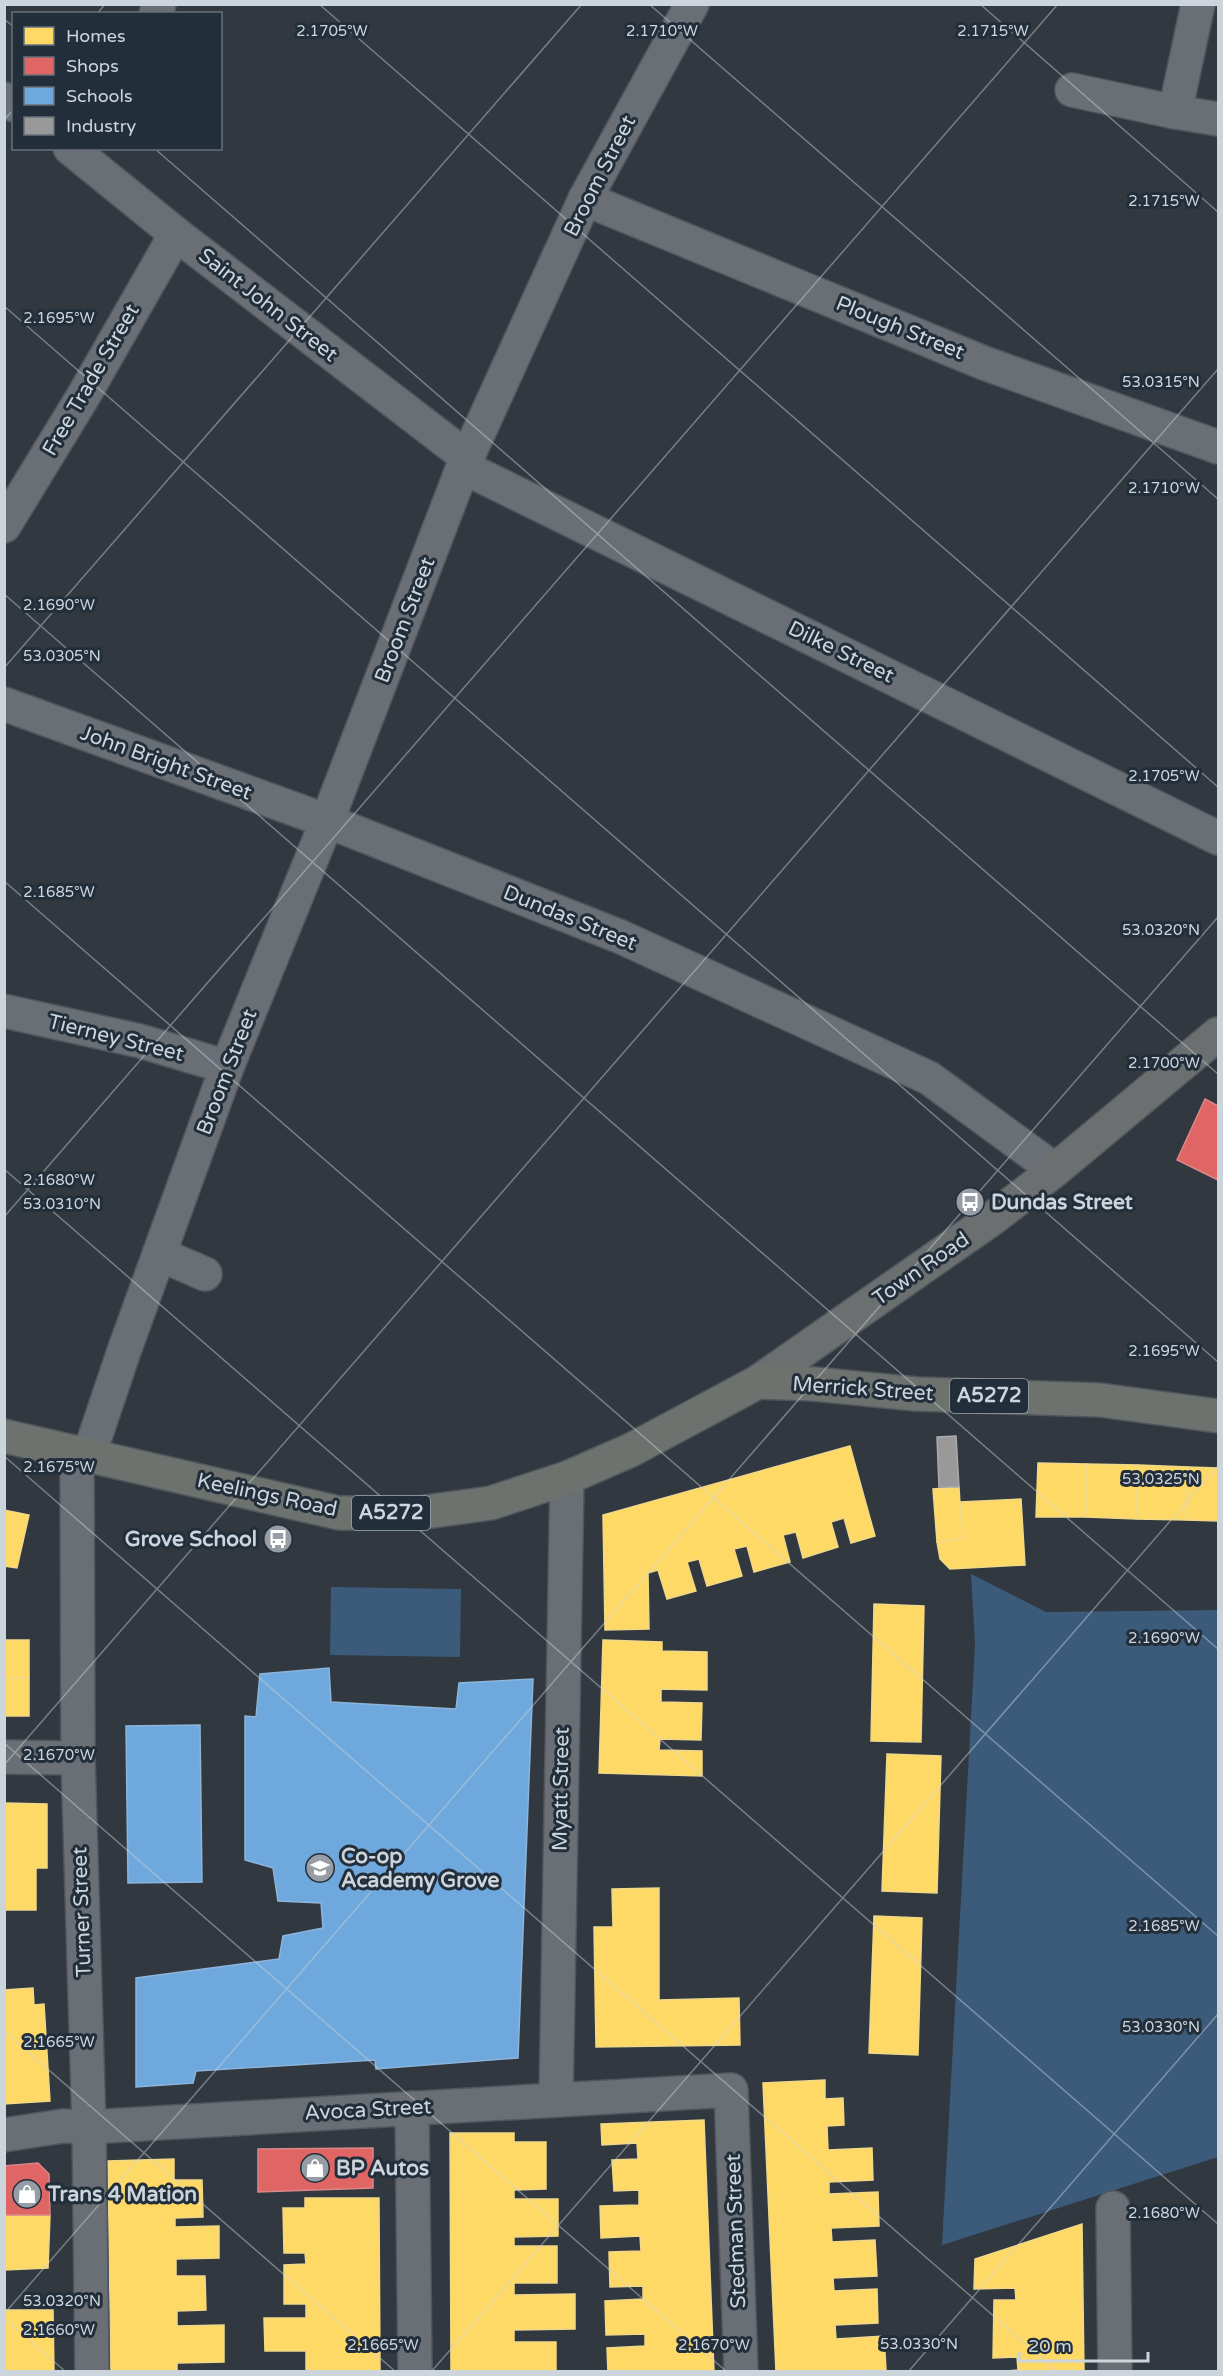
<svg xmlns="http://www.w3.org/2000/svg" width="1223" height="2376" viewBox="0 0 1223 2376" font-family="'Varela Round',sans-serif">
  <style>
    .green { fill: #3c5b7b }
    .homes { fill: #ffd966; stroke: #f0d889; stroke-width: 1.5 }
    .shops { fill: #e06666; stroke: #da8789; stroke-width: 1.5 }
    .schools { fill: #6fa8dc; stroke: #8bb5dc; stroke-width: 1.5 }
    .industry { fill: #999; stroke: #a8abad; stroke-width: 1.5 }
    .lines { fill: none; stroke-linecap: round; stroke-linejoin: round }
    .street-casing { stroke: #50565d; stroke-width: 36 }
    .secondary-casing { stroke: #50565d; stroke-width: 36 }
    .primary-casing { stroke: #50565d; stroke-width: 36 }
    .street { stroke: #6a6f75; stroke-width: 33 }
    .secondary { stroke: #6c6f70; stroke-width: 33 }
    .primary { stroke: #6e726f; stroke-width: 33 }
    .ticks { fill: none; stroke: #ccd4dc; stroke-width: 1.5; stroke-opacity: 0.45 }
    .labels { text-anchor: middle; dominant-baseline: central; stroke-width: 6; stroke-linejoin: round; paint-order: stroke }
    .shield { fill: #222e3a; stroke: #99a2ab; stroke-width: 1.5 }
    .shield-label { font-size: 20px; font-weight: bold; fill: #ccd4dc }
    .street-label { font-size: 21px; fill: #ccd4dc; stroke: #222e3a }
    .poi-label { font-size: 21px; font-weight: bold; fill: #ccd4dc; stroke: #222e3a; text-anchor: start }
    .ticks-label { font-size: 15px; text-anchor: middle; fill: #ccd4dc; stroke: #222e3a; stroke-width: 6; stroke-linejoin: round; paint-order: stroke }
  </style>
  <rect width="100%" height="100%" fill="#32383f"/>
  <g class="green">
    <path d="M971,1574L1046,1612L1218,1610V2157L942,2245L975,1644Z"/>
    <path d="M331,1587L461,1589L460,1657L330,1655Z"/>
  </g>
  <g class="homes">
    <path d="M850,1446L875,1536L851,1543L844,1518L831,1522L838,1547L803,1558L796,1532L783,1535L790,1562L754,1572L747,1546L734,1549L742,1576L707,1586L699,1559L687,1562L696,1591L667,1599L658,1570L648,1573L649,1629L605,1630L603,1515Z"/>
    <path d="M1038,1463L1087,1464L1086,1517H1036Z"/>
    <path d="M1087,1464L1138,1465L1136,1519L1086,1517Z"/>
    <path d="M1138,1465L1188,1467L1186,1520L1136,1519Z"/>
    <path d="M1188,1467L1218,1468V1521L1186,1520Z"/>
    <path d="M959,1487L962,1539L937,1542L933,1489Z"/>
    <path d="M1021,1499L1025,1565L950,1569L940,1559L937,1542L962,1539L960,1502Z"/>
    <path d="M4,1510L29,1515L17,1568L4,1566Z"/>
    <path d="M874,1604L924,1606L921,1742L871,1741Z"/>
    <rect x="4" y="1640" width="25" height="38"/>
    <path d="M603,1640L662,1642V1651L707,1652V1690L661,1689V1702L702,1703L701,1740L660,1739L659,1750L702,1751V1776L599,1773Z"/>
    <rect x="4" y="1678" width="25" height="38"/>
    <path d="M887,1754L941,1756L937,1893L882,1891Z"/>
    <path d="M4,1803L47,1804V1868H36V1910H4Z"/>
    <path d="M659,1888V2000L739,1998L740,2045L596,2047L594,1927H613L612,1889Z"/>
    <path d="M874,1916L922,1918L918,2055L869,2053Z"/>
    <path d="M33,1988L34,2005L44,2004L50,2101L4,2104V1990Z"/>
    <path d="M825,2080V2099L843,2098L844,2125L827,2126L828,2150L872,2148L873,2180L829,2182V2194L878,2192L879,2226L831,2228L832,2242L875,2240L877,2276L833,2278L834,2291L877,2289L878,2323L835,2325L836,2339L884,2336L886,2370L776,2372L763,2083Z"/>
    <path d="M704,2120L714,2372H608L607,2348L645,2346V2334L606,2335L605,2301L643,2299V2286L610,2287L609,2252L641,2251L640,2236L601,2238L600,2206L639,2205V2190L614,2191L612,2160L638,2159L637,2143L602,2145L601,2124Z"/>
    <path d="M450,2133H514V2142H546V2189L514,2190V2199H558V2236L514,2237V2246H557V2283H514V2295L575,2294V2329L514,2330V2342H556V2372H451Z"/>
    <path d="M174,2159V2180H202L203,2217L175,2218V2227L219,2226V2258L176,2259V2276H205L206,2310L177,2311V2326L224,2325V2362L177,2363V2372H111L108,2161Z"/>
    <path d="M305,2198H379L380,2372H306V2351H265L264,2318H306V2304H284V2265L306,2264L305,2253H284L283,2208H305Z"/>
    <path d="M4,2215H50L48,2268L5,2270Z"/>
    <path d="M1082,2224L1084,2372H995L1018,2370L1017,2357L993,2358L994,2300H1016L1015,2288L974,2289L975,2259Z"/>
    <path d="M4,2310H53L54,2372H4Z"/>
  </g>
  <g class="shops">
    <path d="M1205,1099L1218,1106V1180L1177,1160Z"/>
    <path d="M373,2148V2188L258,2192V2149Z"/>
    <path d="M38,2163L49,2174L50,2215H4V2166Z"/>
  </g>
  <g class="schools">
    <path d="M329,1668L331,1702L456,1709L459,1683L533,1679L518,2058L376,2069L375,2060L196,2071L193,2083L136,2087V1978L279,1959L283,1936L323,1928L321,1903L278,1901L273,1868L245,1860V1716L256,1717L260,1674Z"/>
    <path d="M200,1725L202,1882L128,1883L126,1726Z"/>
  </g>
  <path class="industry" d="M956,1436L959,1487H939L937,1437Z"/>
  <g class="lines">
    <g class="street-casing">
      <g id="street">
        <path d="M156,14L159,4"/>
        <path d="M1072,90L1175,112L1218,119"/>
        <path d="M4,99L14,105"/>
        <path d="M1175,112L1198,4"/>
        <path d="M70,148L176,234L468,458"/>
        <path d="M585,199L984,363L1218,447"/>
        <path d="M463,467L1218,838"/>
        <path d="M4,526L84,395L176,234"/>
        <path d="M4,704L327,821L621,937L929,1078L1055,1170"/>
        <path d="M4,1011L140,1041L227,1067"/>
        <path d="M159,1254L205,1274"/>
        <path d="M77,1452L78,1758L89,2127L92,2372"/>
        <path d="M89,1455L124,1351L227,1067L327,821L463,467L585,199L692,4"/>
        <path d="M4,1757L78,1758"/>
        <path d="M556,2100L567,1478"/>
        <path d="M412,2108L415,2372"/>
        <path d="M4,2135L63,2126L89,2127L731,2090L741,2372"/>
        <path d="M1113,2208L1115,2372"/>
      </g>
    </g>
    <g class="secondary-casing">
      <path id="secondary" d="M758,1382L993,1218L1055,1170L1218,1034"/>
    </g>
    <g class="primary-casing">
      <path id="primary" d="M4,1436L339,1513H418L491,1503L567,1478L631,1450L758,1382L814,1384L916,1394L1100,1400L1218,1416"/>
    </g>
    <use href="#street" class="street"/>
    <use href="#secondary" class="secondary"/>
    <use href="#primary" class="primary"/>
  </g>
  <path class="ticks" d="M319,4L1218,787M649,4L1218,499M980,4L1218,212M97,14L105,4M4,19L14,27M4,120L14,109M154,148L1218,1074M4,306L1218,1362M4,594L1218,1649M4,668L582,4M4,881L1218,1936M4,1169L1218,2224M4,1217L1058,4M4,1456L1058,2372M4,1743L727,2372M4,1765L1218,369M4,2031L396,2372M4,2314L1218,917M4,2318L66,2372M431,2372L1218,1466M908,2372L1218,2014"/>
  <defs>
    <g id="bus-disc" transform="scale(1.5)"><circle r="9.5" fill="#969da5" stroke="#222e3a"/><path d="M-5-6H5V4H4V6H2V4H-2V6H-4V4H-5ZM-3.5-4V0h7V-4ZM-3.5 1.2v1.5H-2V1.2ZM2 1.2v1.5H3.5V1.2Z" fill="#fff"/></g>
    <g id="school-disc" transform="scale(1.5)"><circle r="9.5" fill="#969da5" stroke="#222e3a"/><path d="M0-5L7-2L0 1L-7-2ZM-4 1L0 2.5L4 1V4Q0 6-4 4Z" fill="#fff"/></g>
    <g id="shop-disc" transform="scale(1.5)"><circle r="9.5" fill="#969da5" stroke="#222e3a"/><path d="M-5-2.5h2.3a2.7 3.5 0 0 1 5.4 0H5L5.5 6h-11ZM-1.5-2.5h3a1.5 2.3 0 0 0-3 0Z" fill="#fff"/></g>
  </defs>
  <g fill-rule="evenodd">
    <use href="#bus-disc" x="970" y="1202"/>
    <use href="#bus-disc" x="278" y="1539"/>
    <use href="#school-disc" x="320" y="1868"/>
    <use href="#shop-disc" x="315" y="2168"/>
    <use href="#shop-disc" x="27" y="2194"/>
  </g>
  <g class="labels">
    <g class="shield">
      <rect x="950" y="1379" width="78" height="34" rx="4.5"/>
      <rect x="352" y="1496" width="78" height="34" rx="4.5"/>
    </g>
    <g class="shield-label">
      <text x="989" y="1396">A5272</text>
      <text x="391" y="1513">A5272</text>
    </g>
    <g class="street-label">
      <text transform="translate(600 176) rotate(-63)">Broom Street</text>
      <text transform="translate(268 305) rotate(38)">Saint John Street</text>
      <text transform="translate(900 328) rotate(22)">Plough Street</text>
      <text transform="translate(91 380) rotate(-60)">Free Trade Street</text>
      <text transform="translate(405 620) rotate(-69)">Broom Street</text>
      <text transform="translate(841 652) rotate(26)">Dilke Street</text>
      <text transform="translate(166 763) rotate(20)">John Bright Street</text>
      <text transform="translate(570 918) rotate(22)">Dundas Street</text>
      <text transform="translate(116 1038) rotate(14)">Tierney Street</text>
      <text transform="translate(227 1072) rotate(-69)">Broom Street</text>
      <text transform="translate(921 1269) rotate(-35)">Town Road</text>
      <text transform="translate(863 1389) rotate(4)">Merrick Street</text>
      <text transform="translate(267 1495) rotate(12)">Keelings Road</text>
      <text transform="translate(561 1789) rotate(-89)">Myatt Street</text>
      <text transform="translate(82 1912) rotate(-92)">Turner Street</text>
      <text transform="translate(368 2110) rotate(-3)">Avoca Street</text>
      <text transform="translate(736 2231) rotate(-92)">Stedman Street</text>
    </g>
    <g class="poi-label">
      <text x="991" y="1202">Dundas Street</text>
      <text x="257" y="1539" text-anchor="end">Grove School</text>
      <text x="341" y="1856">Co-op<tspan x="341" dy="24">Academy Grove</tspan></text>
      <text x="336" y="2168">BP Autos</text>
      <text x="48" y="2194">Trans 4 Mation</text>
    </g>
  </g>
  <g class="ticks-label">
    <text x="332" y="36">2.1705°W</text>
    <text x="662" y="36">2.1710°W</text>
    <text x="993" y="36">2.1715°W</text>
    <text x="1164" y="206">2.1715°W</text>
    <text x="59" y="323">2.1695°W</text>
    <text x="1161" y="387">53.0315°N</text>
    <text x="1164" y="493">2.1710°W</text>
    <text x="59" y="610">2.1690°W</text>
    <text x="62" y="661">53.0305°N</text>
    <text x="1164" y="781">2.1705°W</text>
    <text x="59" y="897">2.1685°W</text>
    <text x="1161" y="935">53.0320°N</text>
    <text x="1164" y="1068">2.1700°W</text>
    <text x="59" y="1185">2.1680°W</text>
    <text x="62" y="1209">53.0310°N</text>
    <text x="1164" y="1356">2.1695°W</text>
    <text x="59" y="1472">2.1675°W</text>
    <text x="1161" y="1484">53.0325°N</text>
    <text x="1164" y="1643">2.1690°W</text>
    <text x="59" y="1760">2.1670°W</text>
    <text x="1164" y="1931">2.1685°W</text>
    <text x="1161" y="2032">53.0330°N</text>
    <text x="59" y="2047">2.1665°W</text>
    <text x="1164" y="2218">2.1680°W</text>
    <text x="62" y="2306">53.0320°N</text>
    <text x="59" y="2335">2.1660°W</text>
    <text x="919" y="2349">53.0330°N</text>
    <text x="383" y="2350">2.1665°W</text>
    <text x="714" y="2350">2.1670°W</text>
  </g>
  <rect width="1223" height="2376" fill="none" stroke="#ccd4dc" stroke-width="12"/>
  <rect x="12" y="12" width="210" height="138" fill="#222e3a" stroke="#66707b" stroke-width="1.5"/>
  <rect x="24" y="27" width="30" height="18" fill="#ffd966" stroke="#66707b" stroke-width="1.5"/>
  <text x="66" y="42" font-size="18" fill="#ccd4dc">Homes</text>
  <rect x="24" y="57" width="30" height="18" fill="#e06666" stroke="#66707b" stroke-width="1.5"/>
  <text x="66" y="72" font-size="18" fill="#ccd4dc">Shops</text>
  <rect x="24" y="87" width="30" height="18" fill="#6fa8dc" stroke="#66707b" stroke-width="1.5"/>
  <text x="66" y="102" font-size="18" fill="#ccd4dc">Schools</text>
  <rect x="24" y="117" width="30" height="18" fill="#999999" stroke="#66707b" stroke-width="1.5"/>
  <text x="66" y="132" font-size="18" fill="#ccd4dc">Industry</text>
  <path d="M1019 2352v9h129v-9" fill="none" stroke="#ccd4dc" stroke-width="3"/>
  <text x="1028" y="2352" font-size="18" fill="#ccd4dc" stroke="#222e3a" stroke-width="4.5" paint-order="stroke">20 m</text>
</svg>
